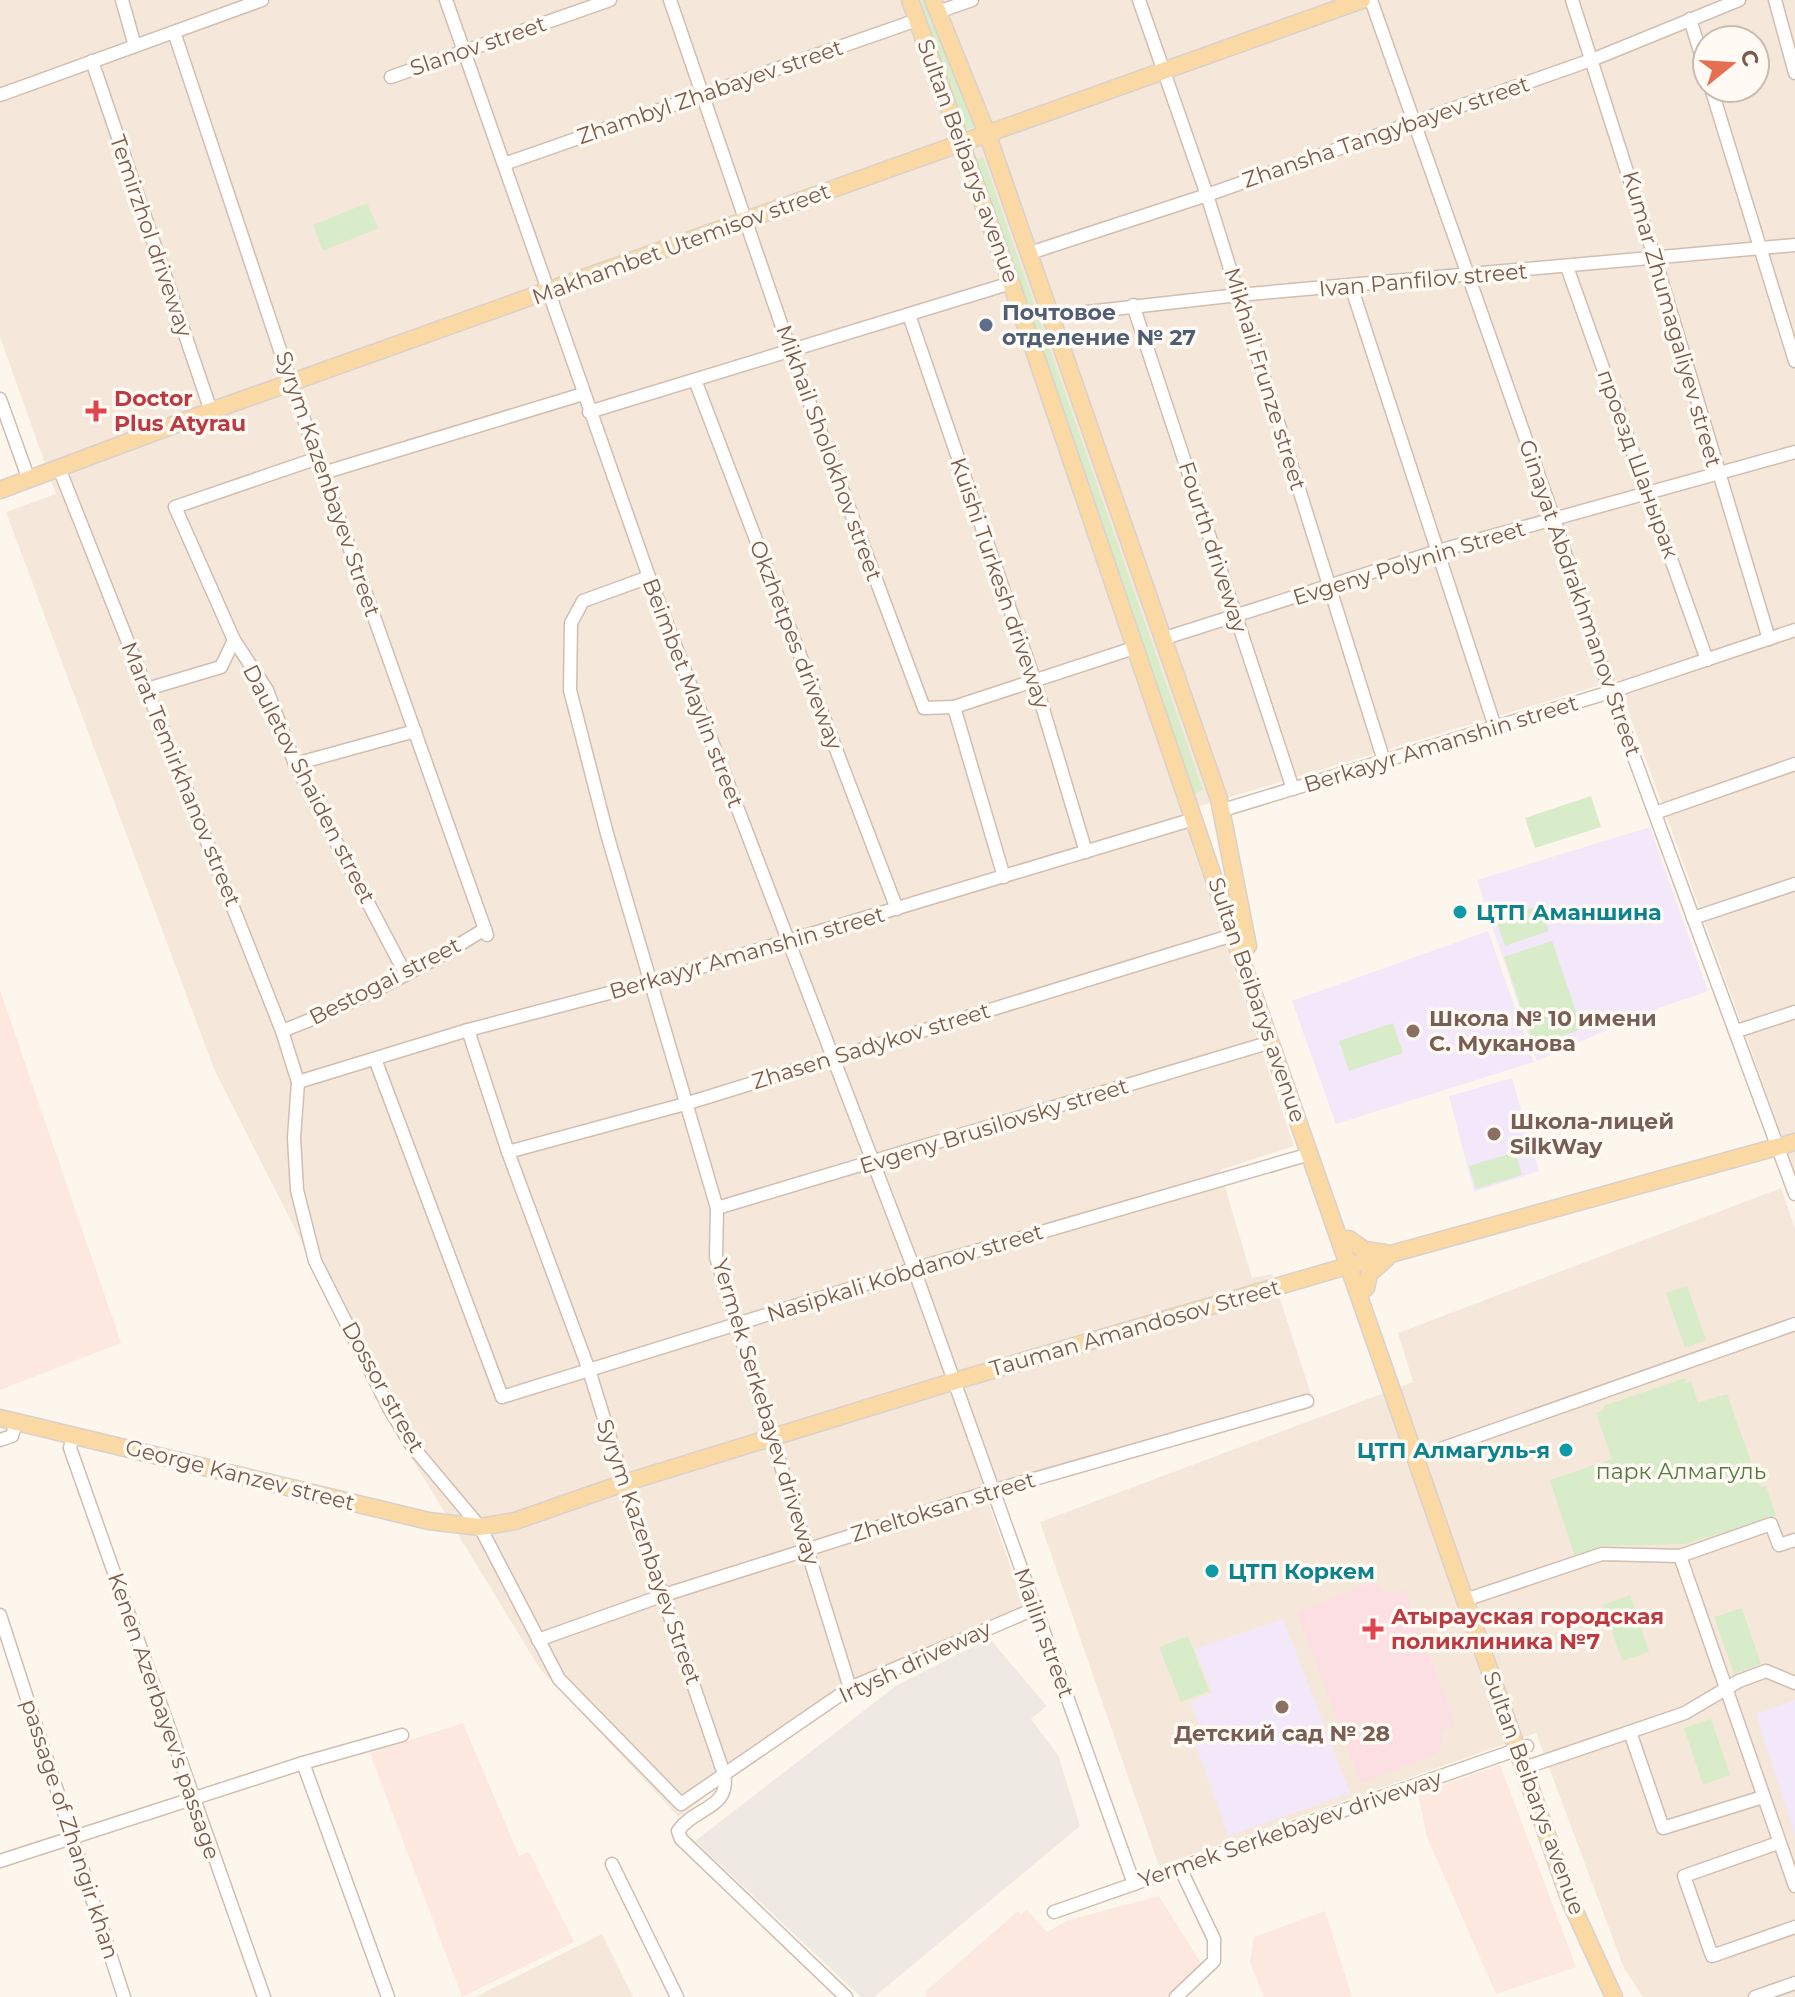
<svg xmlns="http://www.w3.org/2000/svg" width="1795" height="1997" viewBox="0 0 1795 1997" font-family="Montserrat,sans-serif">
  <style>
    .residential { fill: #f5e8da; fill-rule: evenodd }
    .commercial { fill: #fde8e0 }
    .industrial { fill: #efe9e4 }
    .education { fill: #f3e8fa }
    .medical { fill: #fbdfe3 }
    .green { fill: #d8ecc9 }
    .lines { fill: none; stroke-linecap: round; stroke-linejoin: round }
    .minor-casing { stroke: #d1beb0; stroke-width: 15 }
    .major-casing { stroke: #dad1cd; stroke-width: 19 }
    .minor { stroke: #fff; stroke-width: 12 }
    .major { stroke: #fbd9a5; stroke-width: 16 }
    .service-dot { fill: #5c6f8a; stroke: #fffaf3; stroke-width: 3 }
    .health-dot { fill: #e0444e; stroke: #fffaf3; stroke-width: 3 }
    .culture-dot { fill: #0f9aa8; stroke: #fffaf3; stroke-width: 3 }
    .education-dot { fill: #8d6e63; stroke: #fffaf3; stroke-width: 3 }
    .labels { text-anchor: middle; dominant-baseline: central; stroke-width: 7; stroke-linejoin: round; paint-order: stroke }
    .street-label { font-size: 22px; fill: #7a5c4d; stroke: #fffaf3 }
    .service-label { font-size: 22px; font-weight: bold; fill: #4e5e75; stroke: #fffaf3; text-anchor: start }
    .health-label { font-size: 22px; font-weight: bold; fill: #be3a42; stroke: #fffaf3; text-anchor: start }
    .culture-label { font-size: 22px; font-weight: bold; fill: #0d838f; stroke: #fffaf3; text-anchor: start }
    .education-label { font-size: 22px; font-weight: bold; fill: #785e54; stroke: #fffaf3; text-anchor: start }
    .park-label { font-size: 22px; fill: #537a41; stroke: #fffaf3 }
  </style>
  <rect width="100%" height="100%" fill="#fdf6ec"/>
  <g class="residential">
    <path d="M0,0H1795V1172L1617,680L1181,812L1294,1146L1220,1170L1252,1278L1272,1274L1315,1407L987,1499L1026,1612L858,1679L679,1817L540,1669L409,1454L214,1069L6,512L56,494L0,337ZM1707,40H1755V88H1707Z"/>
    <path d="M1781,1188L1795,1228V1997H1643L1624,1968L1536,1733L1159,1866L1040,1522L1413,1382L1398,1333Z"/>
    <path d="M602,1934L633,1997H475Z"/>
  </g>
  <g class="commercial">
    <path d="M0,990L121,1343L0,1390Z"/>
    <path d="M463,1723L519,1856L529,1852L574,1942L462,1997L370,1753Z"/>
    <path d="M1500,1765L1576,1967L1496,1994L1427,1837L1418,1794Z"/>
    <path d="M1159,1896L1202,1965L1166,1997H927L925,1992L1018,1911L1021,1914L1027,1910L1047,1932L1068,1920Z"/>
    <path d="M1325,1911L1352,1997H1264L1250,1962L1254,1937Z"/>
  </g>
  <path class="industrial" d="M989,1638L1047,1706L1031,1719L1058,1755L1080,1826L874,1997H861L695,1841L896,1686Z"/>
  <g class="education">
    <path d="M1650,827L1708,991L1645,1013L1537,1061L1477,880Z"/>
    <path d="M1488,931L1534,1062L1336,1124L1292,1001Z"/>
    <path d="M1512,1078L1539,1171L1474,1192L1449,1096Z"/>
    <path d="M1283,1619L1350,1793L1228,1836L1190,1729L1199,1725L1190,1702L1212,1693L1195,1649Z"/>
    <path d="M1795,1700V1836L1756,1714Z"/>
  </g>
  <path class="medical" d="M1372,1582L1391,1594L1405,1589L1455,1726L1440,1732L1442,1745L1435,1755L1361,1783L1297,1612Z"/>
  <g class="green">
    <path d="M916,0H926L974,127L964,130Z"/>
    <path d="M983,157L1203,790L1194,794L973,161Z"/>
    <path d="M367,203L378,228L323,251L313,225Z"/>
    <path d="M1591,796L1601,827L1535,848L1525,818Z"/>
    <path d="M1540,905L1549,931L1505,946L1496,920Z"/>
    <path d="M1552,941L1582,1029L1534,1046L1504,957Z"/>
    <path d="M1393,1023L1403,1053L1349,1071L1339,1041Z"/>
    <path d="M1515,1152L1522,1175L1476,1189L1469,1166Z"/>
    <path d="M1687,1286L1706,1340L1685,1348L1666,1293Z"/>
    <path d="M1685,1378L1686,1383L1691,1381L1698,1403L1727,1394L1760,1487L1766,1486L1776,1516L1685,1544L1604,1546L1575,1557L1550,1480L1612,1459L1596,1413L1604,1410L1603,1406Z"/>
    <path d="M1630,1595L1649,1652L1622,1661L1603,1605Z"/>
    <path d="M1742,1608L1761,1664L1734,1674L1714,1617Z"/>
    <path d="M1188,1636L1209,1691L1181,1702L1159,1647Z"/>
    <path d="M1711,1719L1730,1775L1703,1785L1684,1728Z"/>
  </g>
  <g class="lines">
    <g class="minor-casing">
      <g id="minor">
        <path d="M122,0L135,46"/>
        <path d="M446,0L649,577L914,1269L1134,1884"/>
        <path d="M670,0L790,350L924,708L954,707L1004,877"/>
        <path d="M1139,0L1207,195L1384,761"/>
        <path d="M1371,0L1554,519L1610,692L1795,1194"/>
        <path d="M1572,0L1655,259L1769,639"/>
        <path d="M1775,0L1795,73"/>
        <path d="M938,12L972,0"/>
        <path d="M1690,19L1707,74"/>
        <path d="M174,32L291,383L487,935"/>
        <path d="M92,61L211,411"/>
        <path d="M391,77L610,0"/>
        <path d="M1711,88L1795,361"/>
        <path d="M0,95L262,0"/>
        <path d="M504,164L917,20"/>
        <path d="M1030,253L1207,195L1594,59L1739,0"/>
        <path d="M1567,267L1707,660"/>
        <path d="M1351,286L1495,727"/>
        <path d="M1133,305L1293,789"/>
        <path d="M909,315L1034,679L1086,852"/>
        <path d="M1052,316L1238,295L1795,245"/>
        <path d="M695,380L897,909"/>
        <path d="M0,399L29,480"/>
        <path d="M589,412L1011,283"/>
        <path d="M318,458L175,507L234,640L267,690L295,764L405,973"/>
        <path d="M59,468L282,1031L298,1082L294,1138L297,1190L315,1261L389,1408L412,1446L480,1527L559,1679L681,1804L850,1688L1034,1609"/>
        <path d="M323,473L583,394"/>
        <path d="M649,577L583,601L571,623L570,690L607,834L717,1208L716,1257L850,1688"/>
        <path d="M1162,639L1438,551L1795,452"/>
        <path d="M147,689L221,667L234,640"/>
        <path d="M954,707L1137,647"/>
        <path d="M295,764L415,731"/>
        <path d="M1223,810L1610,692L1795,630"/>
        <path d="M1655,813L1795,764"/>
        <path d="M1693,918L1795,884"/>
        <path d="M468,1030L508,1152L589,1370L624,1483L724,1774C731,1809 694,1807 678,1831L681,1839L846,1997"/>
        <path d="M282,1031C353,1004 422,968 485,929"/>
        <path d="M1737,1031L1795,1012"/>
        <path d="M375,1059L502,1397L914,1269L1310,1154"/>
        <path d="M298,1082L468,1030L651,982L1194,819"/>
        <path d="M508,1152L685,1104L1233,935"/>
        <path d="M717,1208L1271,1042"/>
        <path d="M73,1435L70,1448L264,1997"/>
        <path d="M0,1440L12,1436L16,1422"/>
        <path d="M1415,1458L1795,1324"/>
        <path d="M1680,1556L1795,1886"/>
        <path d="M1465,1600L1602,1554L1680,1556L1771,1524L1779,1545L1795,1540"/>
        <path d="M0,1615L124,1997"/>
        <path d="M538,1640L664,1595L992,1491L1307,1401"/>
        <path d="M1630,1732L1663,1828L1763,1797"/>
        <path d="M303,1763L388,1997"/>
        <path d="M1524,1768L1685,1713L1739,1681L1766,1671L1795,1683"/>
        <path d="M1778,1843L1684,1876L1712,1956L1795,1927"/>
        <path d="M0,1861L303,1763L402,1735"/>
        <path d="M612,1864L677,1997"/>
        <path d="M1054,1912L1527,1746"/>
        <path d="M1176,1997L1214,1961V1939L1180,1868"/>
        <path d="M1755,1997L1795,1983"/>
      </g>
    </g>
    <g class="major-casing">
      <g id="major">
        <path d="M910,0L1011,283L1233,935L1570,1901L1614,1997"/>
        <path d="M933,0L988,136L1219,799L1248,946"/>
        <path d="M0,490L211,411L1362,0"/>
        <path d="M1349,1239L1364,1250L1385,1253"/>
        <path d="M1366,1288L1369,1274L1387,1258"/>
        <path d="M0,1418L429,1521L480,1527L515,1521L624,1483L955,1381L1344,1267L1795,1142"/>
      </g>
    </g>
    <use href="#minor" class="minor"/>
    <use href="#major" class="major"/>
  </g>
  <circle class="service-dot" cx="986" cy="325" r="8"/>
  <g class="health-dot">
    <path d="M92 399h8v8h8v8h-8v8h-8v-8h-8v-8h8z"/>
    <path d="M1369 1617h8v8h8v8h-8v8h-8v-8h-8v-8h8z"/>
  </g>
  <g class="culture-dot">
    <circle cx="1460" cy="912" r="8"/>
    <circle cx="1566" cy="1450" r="8"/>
    <circle cx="1212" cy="1571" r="8"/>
  </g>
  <g class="education-dot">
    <circle cx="1413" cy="1031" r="8"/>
    <circle cx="1494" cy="1134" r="8"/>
    <circle cx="1282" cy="1707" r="8"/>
  </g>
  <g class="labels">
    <g class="street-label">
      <text transform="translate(478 46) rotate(-19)">Slanov street</text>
      <text transform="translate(710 92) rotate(-19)">Zhambyl Zhabayev street</text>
      <text transform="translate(1386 132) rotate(-19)">Zhansha Tangybayev street</text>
      <text transform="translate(968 161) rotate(70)">Sultan Beibarys avenue</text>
      <text transform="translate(151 236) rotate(71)">Temirzhol driveway</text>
      <text transform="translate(681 244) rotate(-20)">Makhambet Utemisov street</text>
      <text transform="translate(1423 280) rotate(-5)">Ivan Panfilov street</text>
      <text transform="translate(1672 319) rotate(74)">Kumar Zhumagaliyev street</text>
      <text transform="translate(1265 379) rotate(73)">Mikhail Frunze street</text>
      <text transform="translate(829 453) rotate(70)">Mikhail Sholokhov street</text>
      <text transform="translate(1638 464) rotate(70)">проезд Шанырак</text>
      <text transform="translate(328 484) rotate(71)">Syrym Kazenbayev Street</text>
      <text transform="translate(1213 547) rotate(72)">Fourth driveway</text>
      <text transform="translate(1409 563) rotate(-17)">Evgeny Polynin Street</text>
      <text transform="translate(1000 583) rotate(71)">Kuishi Turkesh driveway</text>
      <text transform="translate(1580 598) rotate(71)">Ginayat Abdrakhmanov Street</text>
      <text transform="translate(796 645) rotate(69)">Okzhetpes driveway</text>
      <text transform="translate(693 693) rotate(69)">Beimbet Maylin street</text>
      <text transform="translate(1441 744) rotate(-17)">Berkayyr Amanshin street</text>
      <text transform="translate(181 774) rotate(68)">Marat Temirkhanov street</text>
      <text transform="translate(309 784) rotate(63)">Dauletov Shaiden street</text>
      <text transform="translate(747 953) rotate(-16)">Berkayyr Amanshin street</text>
      <text transform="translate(385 981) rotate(-27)">Bestogai street</text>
      <text transform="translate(1257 1000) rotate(71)">Sultan Beibarys avenue</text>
      <text transform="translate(871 1046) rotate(-17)">Zhasen Sadykov street</text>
      <text transform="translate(994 1126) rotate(-17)">Evgeny Brusilovsky street</text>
      <text transform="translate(905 1273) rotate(-17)">Nasipkali Kobdanov street</text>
      <text transform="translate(1135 1328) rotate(-16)">Tauman Amandosov Street</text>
      <text transform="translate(383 1387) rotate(61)">Dossor street</text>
      <text transform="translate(766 1412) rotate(73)">Yermek Serkebayev driveway</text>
      <text transform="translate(240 1475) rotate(14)">George Kanzev street</text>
      <text transform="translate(943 1507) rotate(-17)">Zheltoksan street</text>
      <text transform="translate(649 1552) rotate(71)">Syrym Kazenbayev Street</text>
      <text transform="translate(1044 1633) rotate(70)">Mailin street</text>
      <text transform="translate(915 1662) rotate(-25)">Irtysh driveway</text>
      <text transform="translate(164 1716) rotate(71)">Kenen Azerbayev's passage</text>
      <text transform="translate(1534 1793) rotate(70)">Sultan Beibarys avenue</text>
      <text transform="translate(70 1829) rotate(72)">passage of Zhangir khan</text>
      <text transform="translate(1290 1829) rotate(-19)">Yermek Serkebayev driveway</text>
    </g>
    <g class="service-label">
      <text x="1002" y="312">Почтовое<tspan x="1002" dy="25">отделение № 27</tspan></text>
    </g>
    <g class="health-label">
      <text x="114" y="398">Doctor<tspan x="114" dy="25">Plus Atyrau</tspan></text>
      <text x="1391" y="1616">Атырауская городская<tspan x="1391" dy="25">поликлиника №7</tspan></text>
    </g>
    <g class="culture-label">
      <text x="1476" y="912">ЦТП Аманшина</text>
      <text x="1550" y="1450" text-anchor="end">ЦТП Алмагуль-я</text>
      <text x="1228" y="1571">ЦТП Коркем</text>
    </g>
    <g class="education-label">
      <text x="1429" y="1018">Школа № 10 имени<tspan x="1429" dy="25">С. Муканова</tspan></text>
      <text x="1510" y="1121">Школа-лицей<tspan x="1510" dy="25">SilkWay</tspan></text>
      <text x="1282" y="1733" text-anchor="middle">Детский сад № 28</text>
    </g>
    <g class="park-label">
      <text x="1681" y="1471">парк Алмагуль</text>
    </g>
  </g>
  <g transform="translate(1731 64) rotate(72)"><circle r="38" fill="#fffaf3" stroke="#cabbb1" stroke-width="2"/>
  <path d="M0-6L14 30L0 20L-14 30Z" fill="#e76f51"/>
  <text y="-12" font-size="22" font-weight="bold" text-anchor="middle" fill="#7a5c4d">С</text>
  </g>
</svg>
